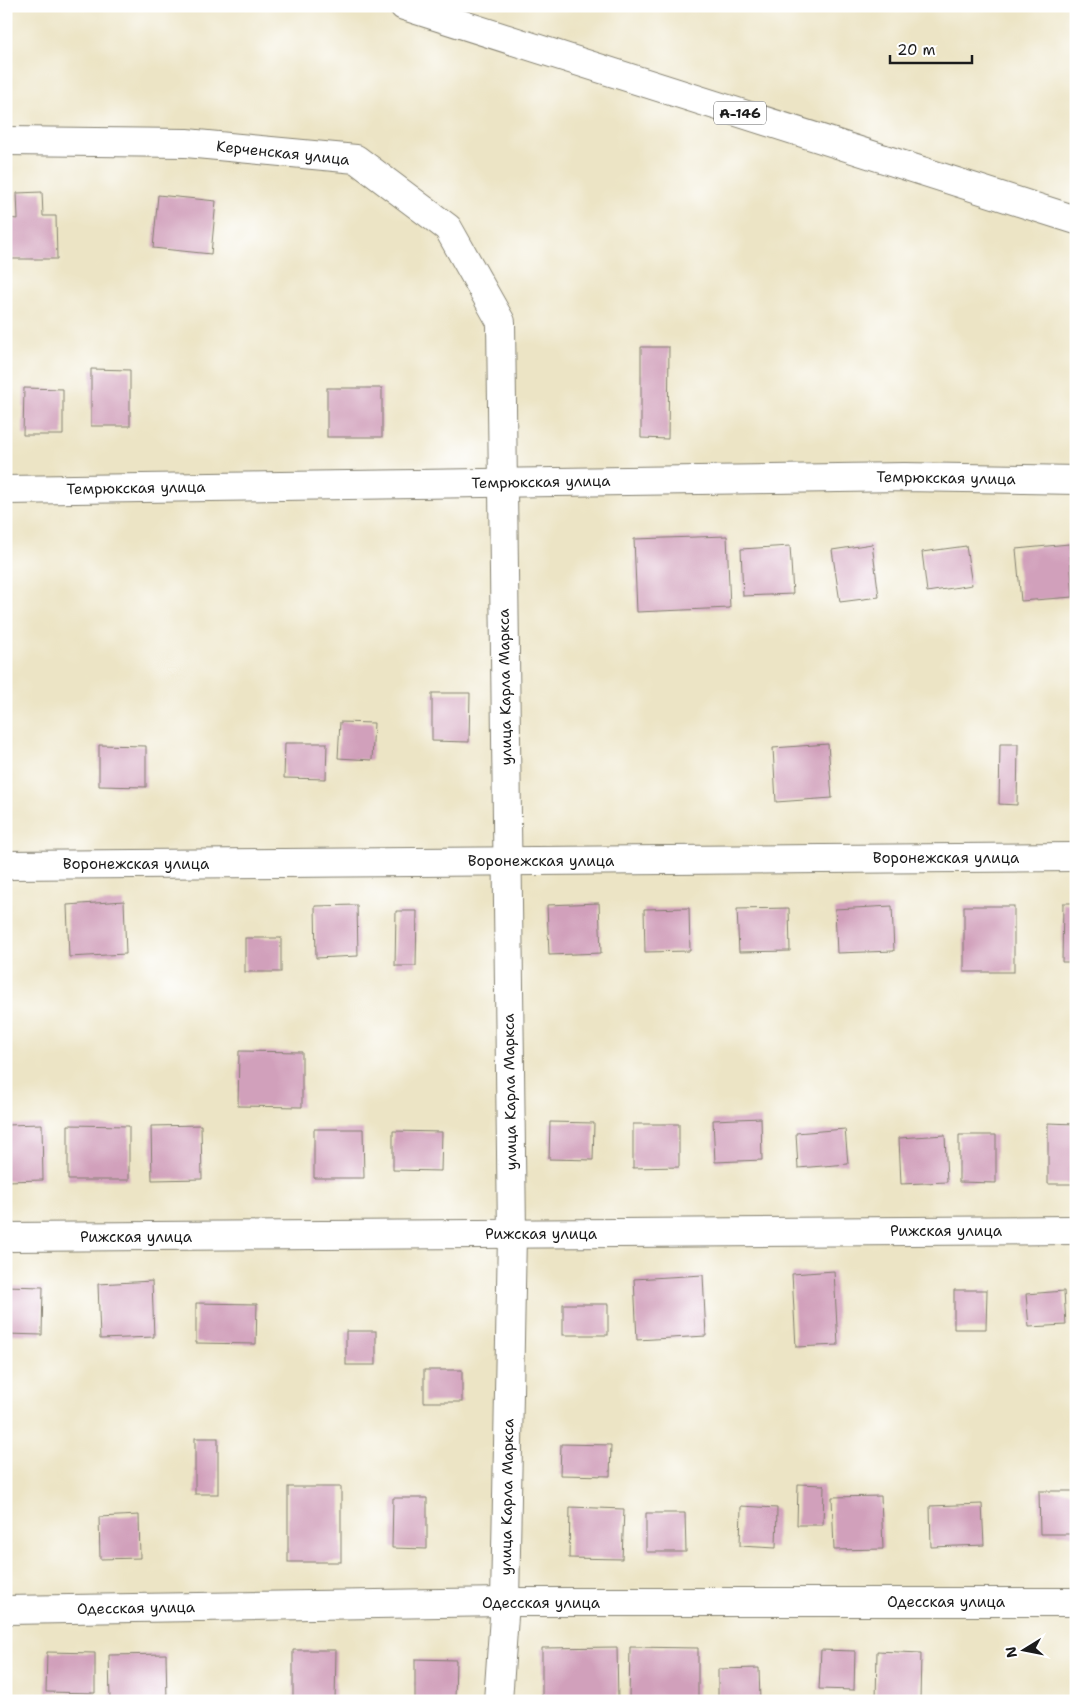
<svg xmlns="http://www.w3.org/2000/svg" width="1082" height="1707" viewBox="0 0 1082 1707" font-family="'Shantell Sans',sans-serif">
  <style>
    .building { fill: #d1a0bb }
    .lines { fill: none; stroke-linecap: round; stroke-linejoin: round }
    .minor-casing { stroke: #848070; stroke-width: 30 }
    .highway-casing { stroke: #848070; stroke-width: 30 }
    .minor { stroke: #fff; stroke-width: 28 }
    .highway { stroke: #fff; stroke-width: 28 }
    .labels { text-anchor: middle; dominant-baseline: central; stroke-width: 4; stroke-linejoin: round; paint-order: stroke }
    .shield { fill: #fff; stroke: #606060; stroke-width: 1 }
    .shield-label { font-size: 14px; font-weight: bold; fill: #1c1c1c }
    .street-label { font-size: 15px; fill: #1c1c1c; stroke: #fff }
  </style>
  <rect width="100%" height="100%" fill="#fff"/>
  <filter id="ink" filterUnits="userSpaceOnUse"><feTurbulence type="fractalNoise" baseFrequency=".02" numOctaves="2"/><feDisplacementMap in="SourceGraphic" scale="10" xChannelSelector="R" yChannelSelector="G"/><feConvolveMatrix kernelMatrix="1 2 1 2 8 2 1 2 1" color-interpolation-filters="sRGB"/></filter>
  <filter id="wash" filterUnits="userSpaceOnUse"><feTurbulence type="fractalNoise" baseFrequency=".0096" numOctaves="4" result="noise"/><feDisplacementMap in="SourceGraphic" scale="20" xChannelSelector="R" yChannelSelector="G"/><feGaussianBlur stdDeviation="1.12" result="paint"/><feColorMatrix in="noise" values="0 0 0 0 0 0 0 0 0 0 0 0 0 0 0 0 0 1.4 0 .05"/><feComposite in="paint" operator="in"/></filter>
  <g filter="url(#wash)">
    <rect width="100%" height="100%" fill="#ece4c5"/>
    <g id="blocks">
      <g class="building">
        <path d="M42,192L43,216H56L57,259H8L7,218L18,219L17,193Z"/>
        <path d="M158,195L216,201L211,254L153,248Z"/>
        <path d="M641,347H669L668,439L641,438Z"/>
        <path d="M91,369L130,370V426H91Z"/>
        <path d="M24,388L63,389V435H23Z"/>
        <rect x="327" y="388" width="55" height="49"/>
        <path d="M727,536L730,608L637,612L634,539Z"/>
        <path d="M872,544L879,597L840,602L832,550Z"/>
        <path d="M1069,544L1073,597L1021,601L1016,549Z"/>
        <path d="M790,546L793,594L743,596L741,549Z"/>
        <path d="M966,546L972,585L927,592L922,552Z"/>
        <path d="M432,693H470L469,742L432,741Z"/>
        <path d="M340,722L374,723L372,760L338,758Z"/>
        <path d="M285,743H327L326,779L284,778Z"/>
        <path d="M828,744L832,798L776,802L773,748Z"/>
        <path d="M1000,744H1018L1017,805L999,804Z"/>
        <path d="M99,745L146,746V787L99,786Z"/>
        <path d="M124,901L126,954L69,957L67,905Z"/>
        <path d="M599,903L601,953L549,955L547,905Z"/>
        <path d="M1063,903H1076V962H1062Z"/>
        <path d="M357,905L358,956L316,958L315,906Z"/>
        <path d="M892,906L894,951L837,953L835,909Z"/>
        <rect x="964" y="906" width="50" height="66"/>
        <path d="M689,908L690,951L645,952L644,909Z"/>
        <path d="M789,908L790,951L739,952L737,909Z"/>
        <path d="M396,911H417L416,966H395Z"/>
        <rect x="245" y="938" width="36" height="34"/>
        <path d="M239,1051L302,1052V1107L238,1106Z"/>
        <path d="M761,1118L762,1160L715,1162L713,1120Z"/>
        <path d="M550,1122L594,1123L593,1160L549,1159Z"/>
        <path d="M1048,1123L1076,1124V1184H1048Z"/>
        <path d="M42,1124L43,1180L6,1181V1125Z"/>
        <path d="M633,1124H679V1167L633,1168Z"/>
        <path d="M68,1125L129,1126V1180H68Z"/>
        <path d="M201,1125L202,1179L152,1180L151,1126Z"/>
        <path d="M314,1129H363L364,1178H314Z"/>
        <path d="M845,1129L848,1164L798,1168L796,1133Z"/>
        <path d="M393,1131L442,1132L441,1171L393,1170Z"/>
        <path d="M945,1135L947,1182L901,1184L899,1138Z"/>
        <path d="M959,1135H996V1183L959,1182Z"/>
        <path d="M834,1271L838,1345L796,1347L792,1274Z"/>
        <path d="M703,1275L706,1336L637,1340L634,1279Z"/>
        <path d="M152,1281L154,1337L100,1339L98,1284Z"/>
        <path d="M6,1286L43,1287L42,1335L6,1334Z"/>
        <path d="M954,1290H987L986,1329H954Z"/>
        <path d="M1064,1291L1066,1325L1029,1327L1026,1294Z"/>
        <path d="M196,1303L257,1304L256,1344L196,1343Z"/>
        <rect x="563" y="1304" width="45" height="31"/>
        <rect x="346" y="1331" width="30" height="34"/>
        <rect x="424" y="1370" width="38" height="32"/>
        <rect x="195" y="1438" width="23" height="56"/>
        <path d="M561,1444L611,1445L610,1476L560,1475Z"/>
        <path d="M798,1484L824,1485L823,1525H797Z"/>
        <rect x="288" y="1487" width="53" height="75"/>
        <path d="M1039,1491H1076V1534H1040Z"/>
        <path d="M881,1496L883,1549L834,1550L832,1497Z"/>
        <path d="M393,1498H427V1549L392,1548Z"/>
        <path d="M982,1504L984,1545L931,1547L930,1506Z"/>
        <path d="M741,1506L777,1508L776,1548L740,1546Z"/>
        <path d="M570,1507L624,1509L622,1559L569,1558Z"/>
        <path d="M646,1513H685L686,1552H646Z"/>
        <path d="M139,1515L140,1558L100,1559L99,1517Z"/>
        <path d="M617,1647L618,1701H542V1648Z"/>
        <path d="M630,1647L698,1648V1699L629,1698Z"/>
        <path d="M293,1650H336L335,1701H293Z"/>
        <path d="M821,1650L855,1651L854,1690L819,1689Z"/>
        <path d="M877,1651L921,1653L920,1701H876Z"/>
        <path d="M47,1652L95,1653V1693L46,1692Z"/>
        <path d="M166,1654L167,1701H110L109,1655Z"/>
        <path d="M415,1659L456,1660L455,1701H415Z"/>
        <path d="M759,1668L760,1701H718V1669Z"/>
      </g>
    </g>
  </g>
  <g filter="url(#ink)">
    <use href="#blocks" fill-opacity="0" stroke="#848070" stroke-width="1"/>
    <g class="lines">
      <g class="minor-casing">
        <g id="minor">
          <path d="M6,141L186,143L356,159L448,228L501,322L512,1235L505,1602L498,1701"/>
          <path d="M6,490L904,477L1076,480"/>
          <path d="M6,865L1076,857"/>
          <path d="M6,1237L1076,1230"/>
          <path d="M6,1610L505,1602H1076"/>
        </g>
      </g>
      <g class="highway-casing">
        <path id="highway" d="M404,6L1076,220"/>
      </g>
      <use href="#minor" class="minor"/>
      <use href="#highway" class="highway"/>
    </g>
  </g>
  <g class="labels">
    <rect class="shield" x="714" y="101.5" width="52" height="23" rx="4"/>
    <g class="shield-label">
      <text x="740" y="113">А-146</text>
    </g>
    <g class="street-label">
      <text transform="translate(283 153) rotate(6)">Керченская улица</text>
      <text transform="translate(946 478) rotate(1)">Темрюкская улица</text>
      <text transform="translate(541 482) rotate(-1)">Темрюкская улица</text>
      <text transform="translate(136 488) rotate(-1)">Темрюкская улица</text>
      <text transform="translate(505 687) rotate(-91)">улица Карла Маркса</text>
      <text x="946" y="858">Воронежская улица</text>
      <text x="541" y="861">Воронежская улица</text>
      <text x="136" y="864">Воронежская улица</text>
      <text transform="translate(510 1092) rotate(-91)">улица Карла Маркса</text>
      <text x="946" y="1231">Рижская улица</text>
      <text x="541" y="1234">Рижская улица</text>
      <text x="136" y="1237">Рижская улица</text>
      <text transform="translate(507 1497) rotate(-89)">улица Карла Маркса</text>
      <text x="946" y="1602">Одесская улица</text>
      <text x="541" y="1603">Одесская улица</text>
      <text transform="translate(136 1608) rotate(-1)">Одесская улица</text>
    </g>
  </g>
  <rect width="1082" height="1707" fill="none" stroke="#fff" stroke-width="25"/>
  <g transform="translate(1024 1650) rotate(260)" stroke="#ffffff" stroke-width="4" paint-order="stroke">
  <path d="M0-4L9 19L0 12L-9 19Z" fill="#1c1c1c"/>
  <text y="-8" font-size="14" font-weight="bold" text-anchor="middle" fill="#1c1c1c">N</text>
  </g>
  <path d="M890 55v8h82v-8" fill="none" stroke="#1c1c1c" stroke-width="2.5"/>
  <text x="897" y="55" font-size="15" fill="#1c1c1c" stroke="#ffffff" stroke-width="4" paint-order="stroke">20 m</text>
</svg>
